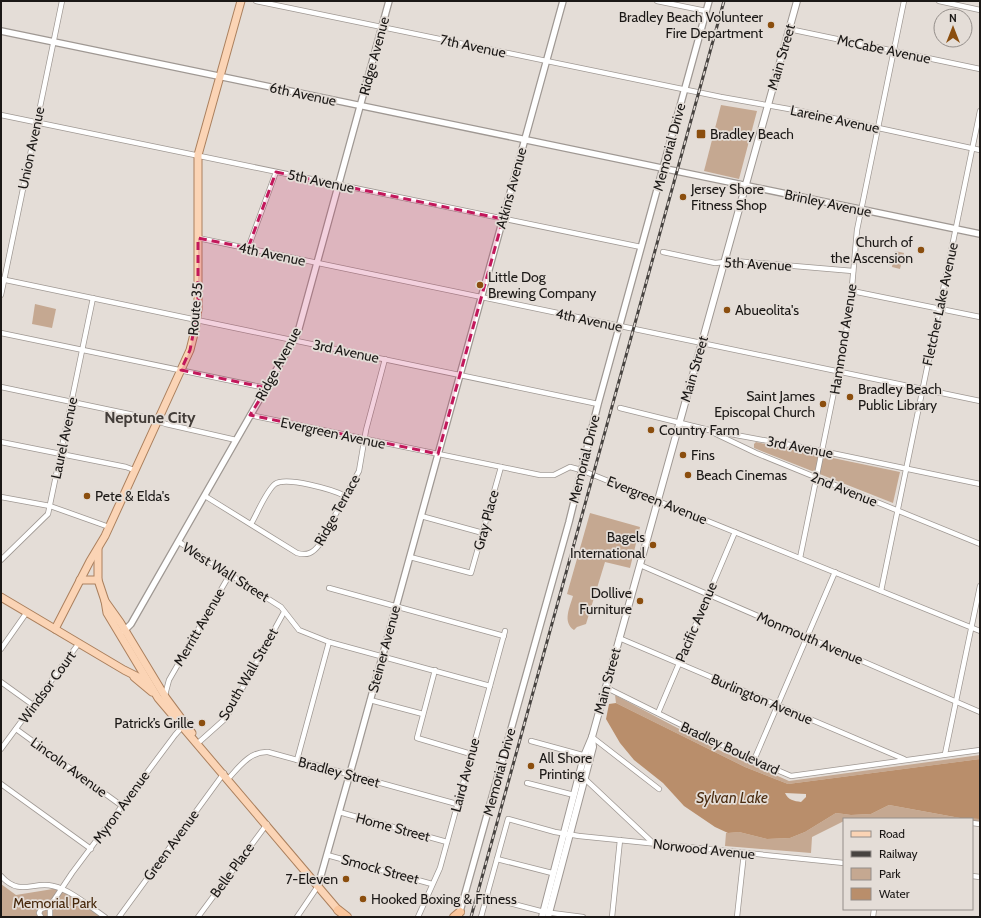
<svg xmlns="http://www.w3.org/2000/svg" width="981" height="918" viewBox="0 0 981 918" font-family="Cabin,sans-serif">
  <style>
    .green { fill: #c5a891 }
    .water { fill: #b98e6b; fill-rule: evenodd }
    .lines { fill: none; stroke-linecap: round; stroke-linejoin: round }
    .minor-casing { stroke: #9f9893; stroke-width: 6 }
    .tertiary-casing { stroke: #9f9893; stroke-width: 8 }
    .secondary-casing { stroke: #9f9893; stroke-width: 8 }
    .primary-casing { stroke: #ab805e; stroke-width: 9 }
    .trunk-casing { stroke: #ab805e; stroke-width: 10 }
    .minor { stroke: #fff; stroke-width: 4.5 }
    .tertiary { stroke: #fff; stroke-width: 5.5 }
    .secondary { stroke: #fff; stroke-width: 6 }
    .primary { stroke: #fbd4b5; stroke-width: 7 }
    .trunk { stroke: #fac69c; stroke-width: 8 }
    .rail-casing { stroke: #474340; stroke-width: 3 }
    .rail { stroke: #e4ddd7; stroke-width: 1.5; stroke-dasharray: 4.5; stroke-linecap: butt }
    .marked { fill: #c2185b; fill-opacity: 0.2; stroke: #c2185b; stroke-width: 3; stroke-dasharray: 8 5; stroke-linejoin: round }
    .poi-dot { fill: #8b4e0e; stroke: #e4ddd7; stroke-width: 1.5 }
    .labels { text-anchor: middle; dominant-baseline: central; stroke-width: 3.5; stroke-linejoin: round; paint-order: stroke }
    .poi-label { font-size: 14px; fill: #1b1816; stroke: #e4ddd7; text-anchor: start }
    .street-label { font-size: 14px; fill: #1b1816; stroke: #e4ddd7 }
    .park-label { font-size: 14px; fill: #452609; stroke: #e4ddd7 }
    .water-label { font-size: 15px; font-style: italic; fill: #4a2b0f; stroke: #e4ddd7 }
    .quarter-label { font-size: 16px; font-weight: bold; fill: #433d39; stroke: #e4ddd7 }
  </style>
  <rect width="100%" height="100%" fill="#e4ddd7"/>
  <g class="green">
    <path d="M721,105L757,111L739,179L704,171Z"/>
    <path d="M895,251L904,253L900,269L892,267Z"/>
    <path d="M35,304L56,309L52,328L32,324Z"/>
    <path d="M756,442L900,472L893,503L754,448V444Z"/>
    <path d="M590,513L640,527L630,568L605,562L586,624L577,627L574,630C562,622 570,607 573,596L567,594Z"/>
    <path d="M615,695L719,750L789,781L980,755V759L788,784L745,767L616,703Z"/>
    <path d="M889,805L960,818L980,819V822H972V819H844V821L812,837L811,853L725,846L726,833L739,832L767,839L790,838L805,832L836,813L851,815L871,814Z"/>
    <path d="M1,884L16,895L59,888L104,917H1Z"/>
  </g>
  <path class="water" d="M616,703L745,767L788,784L980,759V819L960,818L889,805L871,814L851,815L836,813L805,832L790,838L767,839L739,832L728,833L715,827L684,806L663,783L634,760L620,743L606,719L609,704ZM785,793L806,794V797L801,802C794,801 788,800 785,793Z"/>
  <g class="lines">
    <g class="minor-casing">
      <g id="minor">
        <path d="M256,1L721,97L800,111L980,150"/>
        <path d="M657,1L706,11"/>
        <path d="M939,1L980,10"/>
        <path d="M789,29L980,69"/>
        <path d="M1,115L641,247"/>
        <path d="M198,238L980,401"/>
        <path d="M248,248L276,172"/>
        <path d="M663,252L715,263L734,261L853,271"/>
        <path d="M1,279L598,404"/>
        <path d="M852,291L980,317"/>
        <path d="M1,295L62,1"/>
        <path d="M1,333L266,388"/>
        <path d="M1,387L148,418L166,424L236,440"/>
        <path d="M620,408L709,430L817,450L980,484"/>
        <path d="M250,415L540,475H554L570,467L581,470L980,631"/>
        <path d="M714,433L756,453L980,544"/>
        <path d="M1,442L126,467L134,470"/>
        <path d="M205,496L297,553C307,556 313,553 319,545L359,471L366,430L385,359"/>
        <path d="M1,497L50,506L109,527"/>
        <path d="M421,516L483,533"/>
        <path d="M251,524C257,514 266,491 275,484C286,476 334,490 345,496"/>
        <path d="M179,542L281,607L299,630L329,642L490,686"/>
        <path d="M410,557L471,573L501,467"/>
        <path d="M800,558L845,338L850,309L857,230L904,1"/>
        <path d="M1,560L48,514L93,298"/>
        <path d="M640,565L980,712"/>
        <path d="M329,588L504,636"/>
        <path d="M881,591L980,111"/>
        <path d="M619,638L904,759"/>
        <path d="M1,649L27,612"/>
        <path d="M435,670L417,738L471,754"/>
        <path d="M1,682L33,705"/>
        <path d="M605,687L742,755L791,776L980,750"/>
        <path d="M165,695L169,680L230,574"/>
        <path d="M370,700L423,714"/>
        <path d="M658,713L735,532"/>
        <path d="M16,729L122,806"/>
        <path d="M592,737L659,789"/>
        <path d="M531,741L586,756"/>
        <path d="M198,743L226,718L284,612"/>
        <path d="M1,749L79,643"/>
        <path d="M945,754L980,586"/>
        <path d="M297,760L329,642"/>
        <path d="M754,760L835,572"/>
        <path d="M584,778L653,843"/>
        <path d="M228,779C239,767 250,751 268,752L457,804"/>
        <path d="M527,783L574,795"/>
        <path d="M1,784L91,849"/>
        <path d="M339,812L447,842"/>
        <path d="M972,823L980,824"/>
        <path d="M327,855L432,884"/>
        <path d="M497,859L552,873"/>
        <path d="M1,876C20,897 33,881 53,886C71,890 90,907 105,917"/>
        <path d="M972,876L980,877"/>
        <path d="M486,897L544,912L583,917"/>
        <path d="M50,906L72,873L175,735L182,727"/>
        <path d="M41,917L39,913L41,909L50,906V917"/>
        <path d="M119,917L224,773"/>
        <path d="M198,917L267,824"/>
        <path d="M297,917L318,886"/>
        <path d="M418,917L440,868L505,631"/>
        <path d="M481,917L508,819L555,832L579,836L844,863"/>
        <path d="M612,917L620,840"/>
        <path d="M737,917L744,853"/>
        <path d="M873,917L874,909"/>
      </g>
    </g>
    <g class="tertiary-casing">
      <g id="tertiary">
        <path d="M1,31L980,234"/>
        <path d="M124,631L131,624L298,332L389,1"/>
        <path d="M318,886L356,752L563,1"/>
        <path d="M459,915L569,522L598,404L709,1"/>
      </g>
    </g>
    <g class="secondary-casing">
      <g id="secondary">
        <path d="M542,917L584,756L592,737L797,1"/>
        <path d="M548,917L593,747L592,737"/>
      </g>
    </g>
    <g class="primary-casing">
      <g id="primary">
        <path d="M98,549V580L105,601L120,622L166,698L192,733"/>
        <path d="M80,580H98"/>
        <path d="M1,597L124,670L146,681"/>
        <path d="M105,601L107,613L158,698L338,910"/>
        <path d="M55,629L90,561L105,536L190,350L195,330L198,309V155L241,1"/>
        <path d="M134,677L152,692"/>
      </g>
    </g>
    <g class="trunk-casing">
      <g id="trunk">
        <path d="M338,910L347,917"/>
        <path d="M454,917L460,912"/>
      </g>
    </g>
    <use href="#minor" class="minor"/>
    <use href="#tertiary" class="tertiary"/>
    <use href="#secondary" class="secondary"/>
    <use href="#primary" class="primary"/>
    <use href="#trunk" class="trunk"/>
    <g class="rail-casing">
      <path id="rail" d="M471,917L724,1"/>
    </g>
    <use href="#rail" class="rail"/>
  </g>
  <path class="marked" d="M276,172L503,219L438,454L250,415L267,388L181,370L190,350L198,309V238L248,248Z"/>
  <g class="poi-dot">
    <circle cx="771" cy="25" r="4"/>
    <rect x="696" y="129" width="10" height="10" rx="2"/>
    <circle cx="683" cy="197" r="4"/>
    <circle cx="921" cy="250" r="4"/>
    <circle cx="480" cy="285" r="4"/>
    <circle cx="727" cy="310" r="4"/>
    <circle cx="850" cy="397" r="4"/>
    <circle cx="823" cy="404" r="4"/>
    <circle cx="651" cy="430" r="4"/>
    <circle cx="683" cy="455" r="4"/>
    <circle cx="688" cy="475" r="4"/>
    <circle cx="87" cy="496" r="4"/>
    <circle cx="653" cy="545" r="4"/>
    <circle cx="640" cy="601" r="4"/>
    <circle cx="202" cy="723" r="4"/>
    <circle cx="531" cy="766" r="4"/>
    <circle cx="346" cy="879" r="4"/>
    <circle cx="363" cy="899" r="4"/>
  </g>
  <g class="labels">
    <g class="poi-label">
      <text x="763" y="17" text-anchor="end">Bradley Beach Volunteer<tspan x="763" dy="16">Fire Department</tspan></text>
      <text x="710" y="134">Bradley Beach</text>
      <text x="691" y="189">Jersey Shore<tspan x="691" dy="16">Fitness Shop</tspan></text>
      <text x="913" y="242" text-anchor="end">Church of<tspan x="913" dy="16">the Ascension</tspan></text>
      <text x="488" y="277">Little Dog<tspan x="488" dy="16">Brewing Company</tspan></text>
      <text x="735" y="310">Abueolita's</text>
      <text x="858" y="389">Bradley Beach<tspan x="858" dy="16">Public Library</tspan></text>
      <text x="815" y="396" text-anchor="end">Saint James<tspan x="815" dy="16">Episcopal Church</tspan></text>
      <text x="659" y="430">Country Farm</text>
      <text x="691" y="455">Fins</text>
      <text x="696" y="475">Beach Cinemas</text>
      <text x="95" y="496">Pete &amp; Elda's</text>
      <text x="645" y="537" text-anchor="end">Bagels<tspan x="645" dy="16">International</tspan></text>
      <text x="632" y="593" text-anchor="end">Dollive<tspan x="632" dy="16">Furniture</tspan></text>
      <text x="194" y="723" text-anchor="end">Patrick’s Grille</text>
      <text x="539" y="758">All Shore<tspan x="539" dy="16">Printing</tspan></text>
      <text x="338" y="879" text-anchor="end">7-Eleven</text>
      <text x="371" y="899">Hooked Boxing &amp; Fitness</text>
    </g>
    <g class="street-label">
      <text transform="translate(473 46) rotate(12)">7th Avenue</text>
      <text transform="translate(884 49) rotate(12)">McCabe Avenue</text>
      <text transform="translate(374 56) rotate(-75)">Ridge Avenue</text>
      <text transform="translate(781 57) rotate(-74)">Main Street</text>
      <text transform="translate(303 94) rotate(12)">6th Avenue</text>
      <text transform="translate(835 119) rotate(12)">Lareine Avenue</text>
      <text transform="translate(669 147) rotate(-75)">Memorial Drive</text>
      <text transform="translate(31 148) rotate(-78)">Union Avenue</text>
      <text transform="translate(321 181) rotate(12)">5th Avenue</text>
      <text transform="translate(511 188) rotate(-75)">Atkins Avenue</text>
      <text transform="translate(828 203) rotate(12)">Brinley Avenue</text>
      <text transform="translate(272 254) rotate(12)">4th Avenue</text>
      <text transform="translate(758 264) rotate(3)">5th Avenue</text>
      <text transform="translate(940 304) rotate(-78)">Fletcher Lake Avenue</text>
      <text transform="translate(195 309) rotate(-85)">Route 35</text>
      <text transform="translate(589 320) rotate(12)">4th Avenue</text>
      <text transform="translate(843 339) rotate(-81)">Hammond Avenue</text>
      <text transform="translate(346 351) rotate(12)">3rd Avenue</text>
      <text transform="translate(278 364) rotate(-62)">Ridge Avenue</text>
      <text transform="translate(694 369) rotate(-74)">Main Street</text>
      <text transform="translate(333 433) rotate(12)">Evergreen Avenue</text>
      <text transform="translate(64 438) rotate(-78)">Laurel Avenue</text>
      <text transform="translate(800 447) rotate(11)">3rd Avenue</text>
      <text transform="translate(584 459) rotate(-76)">Memorial Drive</text>
      <text transform="translate(844 489) rotate(22)">2nd Avenue</text>
      <text transform="translate(657 500) rotate(22)">Evergreen Avenue</text>
      <text transform="translate(337 510) rotate(-61)">Ridge Terrace</text>
      <text transform="translate(486 520) rotate(-75)">Gray Place</text>
      <text transform="translate(226 572) rotate(32)">West Wall Street</text>
      <text transform="translate(696 622) rotate(-67)">Pacific Avenue</text>
      <text transform="translate(199 627) rotate(-60)">Merritt Avenue</text>
      <text transform="translate(810 638) rotate(23)">Monmouth Avenue</text>
      <text transform="translate(384 649) rotate(-75)">Steiner Avenue</text>
      <text transform="translate(248 674) rotate(-60)">South Wall Street</text>
      <text transform="translate(607 681) rotate(-75)">Main Street</text>
      <text transform="translate(47 687) rotate(-54)">Windsor Court</text>
      <text transform="translate(762 699) rotate(23)">Burlington Avenue</text>
      <text transform="translate(730 748) rotate(25)">Bradley Boulevard</text>
      <text transform="translate(69 767) rotate(36)">Lincoln Avenue</text>
      <text transform="translate(339 772) rotate(15)">Bradley Street</text>
      <text transform="translate(499 772) rotate(-75)">Memorial Drive</text>
      <text transform="translate(465 775) rotate(-75)">Laird Avenue</text>
      <text transform="translate(121 807) rotate(-54)">Myron Avenue</text>
      <text transform="translate(393 827) rotate(15)">Home Street</text>
      <text transform="translate(171 845) rotate(-54)">Green Avenue</text>
      <text transform="translate(704 849) rotate(6)">Norwood Avenue</text>
      <text transform="translate(380 869) rotate(15)">Smock Street</text>
      <text transform="translate(232 870) rotate(-54)">Belle Place</text>
    </g>
    <g class="park-label">
      <text x="55" y="903">Memorial Park</text>
    </g>
    <g class="water-label">
      <text x="732" y="798">Sylvan Lake</text>
    </g>
    <g class="quarter-label">
      <text x="150" y="417">Neptune City</text>
    </g>
  </g>
  <rect width="981" height="918" fill="none" stroke="#1b1816" stroke-width="4"/>
  <rect x="843" y="818" width="130" height="92" fill="#e4ddd7" stroke="#948e8a"/>
  <rect x="851" y="831" width="20" height="6" fill="#fbd4b5" stroke="#948e8a"/>
  <text x="879" y="838" font-size="12" fill="#1b1816">Road</text>
  <rect x="851" y="851" width="20" height="6" fill="#474340" stroke="#948e8a"/>
  <text x="879" y="858" font-size="12" fill="#1b1816">Railway</text>
  <rect x="851" y="868" width="20" height="12" fill="#c5a891" stroke="#948e8a"/>
  <text x="879" y="878" font-size="12" fill="#1b1816">Park</text>
  <rect x="851" y="888" width="20" height="12" fill="#b98e6b" stroke="#948e8a"/>
  <text x="879" y="898" font-size="12" fill="#1b1816">Water</text>
  <g transform="translate(953 28)"><circle r="19" fill="#e4ddd7" stroke="#948e8a"/>
  <path d="M0-3L7 15L0 10L-7 15Z" fill="#8b4e0e"/>
  <text y="-6" font-size="11" font-weight="bold" text-anchor="middle" fill="#1b1816">N</text>
  </g>
</svg>
